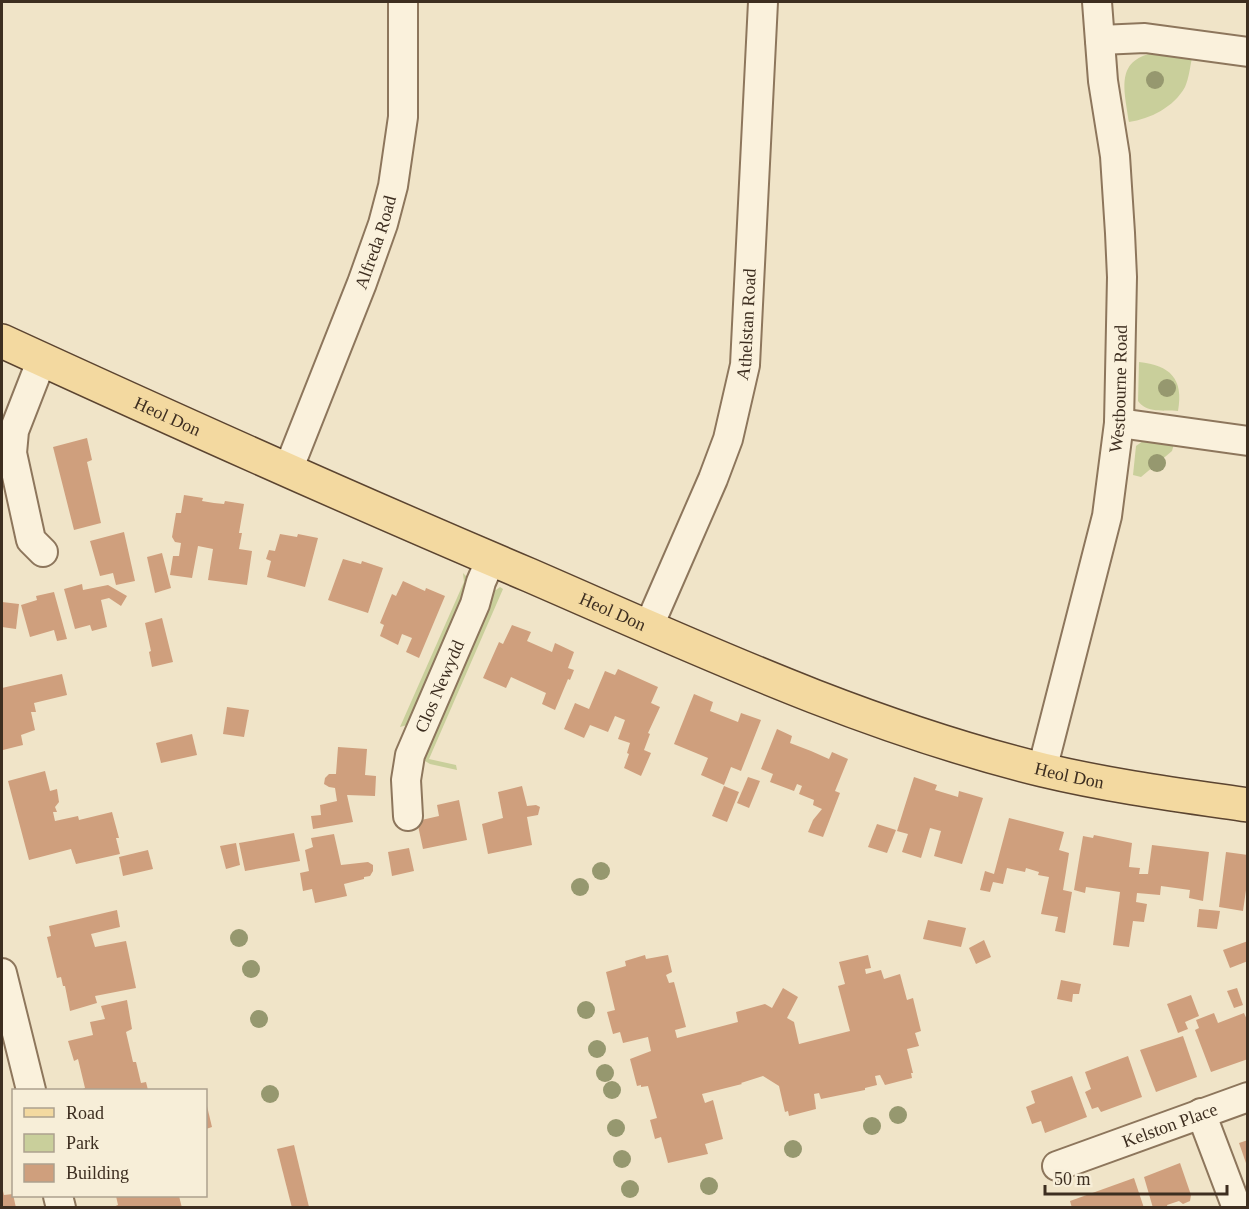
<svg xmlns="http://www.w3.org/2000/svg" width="1249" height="1209" viewBox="0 0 1249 1209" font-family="'Times New Roman',serif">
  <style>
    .green { fill: #c9cf9b }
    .building { fill: #cf9f7d }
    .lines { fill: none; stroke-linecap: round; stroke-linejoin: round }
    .minor-casing { stroke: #8d765c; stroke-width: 32 }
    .major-casing { stroke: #5b4430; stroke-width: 36 }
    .minor { stroke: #faf1dc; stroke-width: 28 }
    .major { stroke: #f3d9a0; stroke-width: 33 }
    .tree { fill: #96986f }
    .labels { text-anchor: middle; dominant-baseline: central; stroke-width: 5; stroke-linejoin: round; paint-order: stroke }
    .street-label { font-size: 18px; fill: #3d2e20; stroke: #f7eed8 }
  </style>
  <rect width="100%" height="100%" fill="#f0e4c8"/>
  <g class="green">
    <path d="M1154,53L1192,58C1190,67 1189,78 1185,87C1174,107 1150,119 1129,122C1125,92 1114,60 1154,53Z"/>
    <path d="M1139,362C1170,365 1184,379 1178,411C1164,410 1146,413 1138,401Z"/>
    <path d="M1143,441L1174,444L1172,451L1141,477L1133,475L1136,446Z"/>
    <path d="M463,573L469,579L470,586L414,723L400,727L464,582Z"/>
    <path d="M500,587L503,589L429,759L456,765L457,770L430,764L420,758L491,588L496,590Z"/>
  </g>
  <g class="building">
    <path d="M87,438L92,460L87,462L101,523L74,530L53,447Z"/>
    <path d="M184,495L203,498L202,501L214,503L224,504L225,501L244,504L239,533H242L239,549L252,551L247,585L208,580L213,549L198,546L192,578L170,575L173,556H179L181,543L175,542L172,537L176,513H181Z"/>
    <path d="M124,532L135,581L116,585L113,573L100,576L90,541Z"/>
    <path d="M280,534L297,537L298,534L318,538L305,587L267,577L271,561L266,559L269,550L275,551Z"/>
    <path d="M162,553L171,588L155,593L147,557Z"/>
    <path d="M343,559L361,564L362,561L383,568L368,613L328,600Z"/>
    <path d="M403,581L425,591L426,588L445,596L419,658L406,652L412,638L402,634L398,645L380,636L384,625L380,623L392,594L396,596Z"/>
    <path d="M82,584L83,590L108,585L127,596L121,606L109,598L101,600L107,627L92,631L90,625L75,629L64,589Z"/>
    <path d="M54,592L67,639L57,641L54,630L30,637L21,605L37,600L36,596Z"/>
    <path d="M2,602L19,604L16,629L2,627Z"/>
    <path d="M162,618L173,662L152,667L149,652L151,651L145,623Z"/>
    <path d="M512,625L531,632L527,641L552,652L555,643L574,652L568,668L574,670L570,680L568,679L555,710L542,704L546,693L511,677L506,688L483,678L499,642L503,644Z"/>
    <path d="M618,669L658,687L651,703L660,707L648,733L650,734L644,750L651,753L641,776L624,768L629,754L627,753L630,743L618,739L625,720L615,716L608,732L590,725L584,738L564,729L575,703L589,709L605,671L615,675Z"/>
    <path d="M62,674L67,695L34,703L36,712H31L35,730L21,735L23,745L3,750L2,688Z"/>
    <path d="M694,694L713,702L710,711L738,722L741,713L761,720L741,771L731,767L724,785L701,775L708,758L674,744Z"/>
    <path d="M227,707L249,710L244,737L223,734Z"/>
    <path d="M777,729L792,736L790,743L811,751L829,759L832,752L848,759L835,791L840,793L823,837L808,832L813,820L822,809L813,805L814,800L799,794L802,786L797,784L794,791L770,782L773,774L761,769Z"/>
    <path d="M192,734L197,755L161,763L156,743Z"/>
    <path d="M338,747L367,749L365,775L376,776L375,796L347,795L353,822L313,829L311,816L321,815L320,805L337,801L335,788L329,787L324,784L325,778L329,774H336Z"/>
    <path d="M45,771L50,791L57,789L59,802L55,807L57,812H53L55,821L78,816L79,820L112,812L119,838H116L120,854L76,864L71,849L29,860L8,781Z"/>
    <path d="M748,777L760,781L749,808L737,803Z"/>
    <path d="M914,777L937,785L935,790L958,797L959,791L983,798L962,864L934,856L941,831L930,828L921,858L902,852L908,834L897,831Z"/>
    <path d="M522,786L527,806L536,805L540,807L538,815L527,817L532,845L488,854L482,824L503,818L498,792Z"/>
    <path d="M724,786L739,792L727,822L712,816Z"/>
    <path d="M459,800L467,840L423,849L417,821L439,816L437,805Z"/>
    <path d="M1009,818L1064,832L1059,850L1069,853L1063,890L1072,892L1065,933L1055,931L1058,917L1041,914L1049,877L1038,875L1039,872L1026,868L1025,872L1007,868L1003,884L993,882L990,892L980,890L985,871L994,874Z"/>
    <path d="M877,824L896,830L887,853L868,847Z"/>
    <path d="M294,833L300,861L245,871L239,843Z"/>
    <path d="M334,834L341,865L368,862L373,865V871L370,876L364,877V879L344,884L347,896L315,903L312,889L303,891L300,873L309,871L305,850L313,847L311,838Z"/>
    <path d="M1094,835L1132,843L1129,867L1140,868L1139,874H1148L1152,845L1209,852L1203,901L1189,898L1190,890L1161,886L1160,895L1137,893L1136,902L1147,904L1144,922L1133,921L1129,947L1113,945L1120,892L1086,887L1085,893L1074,890L1083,836L1093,838Z"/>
    <path d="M236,843L240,865L226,869L220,846Z"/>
    <path d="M409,848L414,871L392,876L388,852Z"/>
    <path d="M148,850L153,869L123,876L119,857Z"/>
    <path d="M1226,852L1248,855V890H1246L1243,911L1219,907Z"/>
    <path d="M1199,909L1220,911L1217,929L1197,927Z"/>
    <path d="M117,910L120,927L91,934L95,947L126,941L136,988L95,996L97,1003L70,1011L65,986H63L61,977L57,978L47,937L51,936L49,926Z"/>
    <path d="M928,920L966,928L961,947L923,939Z"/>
    <path d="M984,940L991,957L976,964L969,948Z"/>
    <path d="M1248,941V961L1230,968L1223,950Z"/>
    <path d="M645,955L646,959L668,955L672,972L666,975L669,983L674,982L686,1027L675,1030L677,1038L738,1022L736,1012L765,1004L772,1008L783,988L798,997L787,1018L794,1022L799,1044L850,1031L838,986L845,984L839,962L868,955L871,968L865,969L866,974L881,970L884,979L900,974L907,1000L913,998L921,1031L915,1033L919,1046L907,1049L913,1073H911L912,1078L885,1085L880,1075L875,1076L877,1085L865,1088V1090L821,1099L819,1093L814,1094L816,1109L789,1116L788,1111L785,1112L779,1086L763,1076L741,1083L742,1084L702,1094L705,1103L713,1100L723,1139L705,1144L708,1154L668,1163L661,1137L655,1139L650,1120L657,1118L648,1086L641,1087V1085L637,1086L630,1059L651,1051L648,1037L623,1043L620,1032L613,1034L607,1012L615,1010L606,972L626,966L625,961Z"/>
    <path d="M1061,980L1081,984L1079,994H1073L1072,1002L1057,999Z"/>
    <path d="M1237,988L1243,1005L1234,1008L1227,991Z"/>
    <path d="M1191,995L1199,1016L1185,1022L1188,1029L1178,1033L1167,1004Z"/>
    <path d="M127,1000L132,1029L126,1032L133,1062H136L141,1083L146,1082L148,1090H81L85,1088L78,1059L74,1061L68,1041L93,1035L90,1022L105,1019L101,1006Z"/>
    <path d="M1214,1013L1218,1023L1244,1013L1248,1022V1059L1211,1072L1195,1030L1199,1028L1196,1020Z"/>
    <path d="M1183,1036L1197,1077L1156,1092L1140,1050Z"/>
    <path d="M1128,1056L1142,1097L1101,1112L1098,1107L1092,1109L1085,1092L1091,1089L1085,1072Z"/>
    <path d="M1072,1076L1087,1117L1045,1133L1041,1121L1032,1124L1026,1107L1035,1103L1031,1091Z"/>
    <path d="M206,1102L212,1127L206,1129Z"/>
    <path d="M1248,1140V1166H1247L1239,1143Z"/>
    <path d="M294,1145L309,1207L307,1208H292L277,1149Z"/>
    <path d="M1180,1163L1191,1195L1190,1201L1183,1204L1179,1201L1167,1205L1168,1208H1153L1144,1177Z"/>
    <path d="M1134,1178L1144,1208H1072L1070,1201Z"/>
    <path d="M2,1187L4,1195L13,1194L16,1208H2Z"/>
    <path d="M116,1196H179L182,1208H111L118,1205Z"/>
  </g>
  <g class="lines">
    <g class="minor-casing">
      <g id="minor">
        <path d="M1100,40L1145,38L1248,52"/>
        <path d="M42,359L14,431L12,453L31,540L43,552"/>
        <path d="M1119,423L1248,441"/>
        <path id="s1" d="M288,470L362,283L383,224L393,186L403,117V2"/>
        <path id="s2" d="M648,628L713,479L728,439L745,365L763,2"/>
        <path id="s3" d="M1042,770L1107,516L1119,423L1122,277L1120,233L1115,156L1103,81L1097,2"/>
        <path id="s4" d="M408,816L406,780L410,755L475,604L481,582L491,559"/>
        <path d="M2,973L31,1090"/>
        <path d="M1201,1113L1237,1208"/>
        <path id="s5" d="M1057,1166L1248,1097"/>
        <path d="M58,1196L61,1208"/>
      </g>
    </g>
    <g class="major-casing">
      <g id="major">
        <path id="s6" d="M2,341C176,421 352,500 529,575C697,648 863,726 1043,770C1110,786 1179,795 1248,805"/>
      </g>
    </g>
    <use href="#minor" class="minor"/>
    <use href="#major" class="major"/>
  </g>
  <g class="tree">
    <circle cx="1155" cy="80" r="9"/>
    <circle cx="1167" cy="388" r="9"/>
    <circle cx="1157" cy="463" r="9"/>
    <circle cx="601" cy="871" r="9"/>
    <circle cx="580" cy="887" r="9"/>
    <circle cx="239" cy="938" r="9"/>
    <circle cx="251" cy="969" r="9"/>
    <circle cx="586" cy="1010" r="9"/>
    <circle cx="259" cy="1019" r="9"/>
    <circle cx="597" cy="1049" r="9"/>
    <circle cx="605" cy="1073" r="9"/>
    <circle cx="612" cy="1090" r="9"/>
    <circle cx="270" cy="1094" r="9"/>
    <circle cx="898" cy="1115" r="9"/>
    <circle cx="872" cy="1126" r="9"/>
    <circle cx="616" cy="1128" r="9"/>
    <circle cx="793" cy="1149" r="9"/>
    <circle cx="622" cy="1159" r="9"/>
    <circle cx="709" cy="1186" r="9"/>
    <circle cx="630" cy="1189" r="9"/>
  </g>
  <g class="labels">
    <g class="street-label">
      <text stroke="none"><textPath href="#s1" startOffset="244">Alfreda Road</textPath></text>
      <text stroke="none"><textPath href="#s2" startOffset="322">Athelstan Road</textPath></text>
      <text stroke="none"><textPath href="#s3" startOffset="390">Westbourne Road</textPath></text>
      <text stroke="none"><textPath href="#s6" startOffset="182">Heol Don</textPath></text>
      <text stroke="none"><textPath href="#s6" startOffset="668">Heol Don</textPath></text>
      <text stroke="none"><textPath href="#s4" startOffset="136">Clos Newydd</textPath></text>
      <text stroke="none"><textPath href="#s6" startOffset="1154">Heol Don</textPath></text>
      <text stroke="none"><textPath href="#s5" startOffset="120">Kelston Place</textPath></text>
    </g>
  </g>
  <rect width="1249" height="1209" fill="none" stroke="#3d2e20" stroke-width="6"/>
  <rect x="12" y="1089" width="195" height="108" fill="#f7eed8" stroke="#ada18e" stroke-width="1.5"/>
  <rect x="24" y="1108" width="30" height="9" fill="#f3d9a0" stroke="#ada18e" stroke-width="1.5"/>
  <text x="66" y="1119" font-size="18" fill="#3d2e20">Road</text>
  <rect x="24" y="1134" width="30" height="18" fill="#c9cf9b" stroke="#ada18e" stroke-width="1.5"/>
  <text x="66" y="1149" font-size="18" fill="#3d2e20">Park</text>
  <rect x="24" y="1164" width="30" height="18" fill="#cf9f7d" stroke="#ada18e" stroke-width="1.5"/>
  <text x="66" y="1179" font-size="18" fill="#3d2e20">Building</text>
  <path d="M1045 1185v9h182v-9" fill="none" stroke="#3d2e20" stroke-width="3"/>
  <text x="1054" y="1185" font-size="18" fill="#3d2e20" stroke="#f7eed8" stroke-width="4.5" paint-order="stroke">50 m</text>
</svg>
